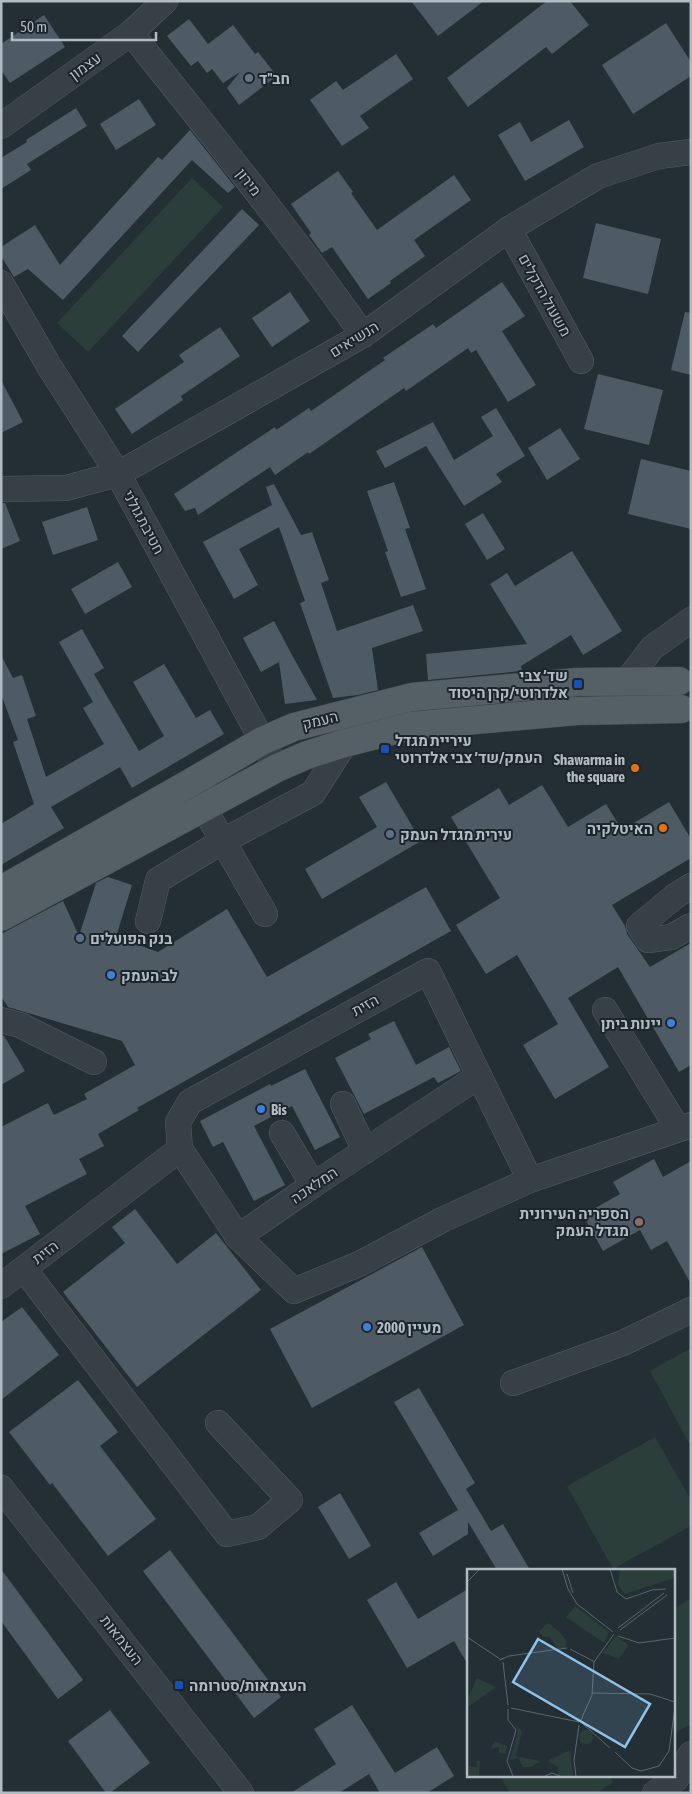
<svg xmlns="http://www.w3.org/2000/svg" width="692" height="1794" viewBox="0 0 692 1794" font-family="'Asap Condensed',Heebo,sans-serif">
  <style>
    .green { fill: #2b3e3a }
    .building { fill: #4f5b64 }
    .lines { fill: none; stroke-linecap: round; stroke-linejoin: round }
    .minor-casing { stroke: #545e64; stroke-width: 26 }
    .major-casing { stroke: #404950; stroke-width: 29 }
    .minor { stroke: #374046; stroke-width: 25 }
    .major { stroke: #555f66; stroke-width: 28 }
    .worship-dot { fill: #6b7280; stroke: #1c252b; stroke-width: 2 }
    .transit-dot { fill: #1a4fb4; stroke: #1c252b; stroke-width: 2 }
    .food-dot { fill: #e8710a; stroke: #1c252b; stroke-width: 2 }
    .service-dot { fill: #5c6f8a; stroke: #1c252b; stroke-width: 2 }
    .shop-dot { fill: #3f7fe0; stroke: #1c252b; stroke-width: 2 }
    .education-dot { fill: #8d6e63; stroke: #1c252b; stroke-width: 2 }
    .labels { text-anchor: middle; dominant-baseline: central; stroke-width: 4; stroke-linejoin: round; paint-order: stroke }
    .street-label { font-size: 15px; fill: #b1bbc3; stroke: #1c252b }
    .poi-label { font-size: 15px; font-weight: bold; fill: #b1bbc3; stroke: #1c252b; text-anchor: start }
    .inset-road { fill: none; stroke: #5c666e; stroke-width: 1 }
    .view { fill: #8fc2ea; fill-opacity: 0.15; stroke: #8fc2ea; stroke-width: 2.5 }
    .inset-edge { fill: none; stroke: #b1bbc3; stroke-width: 2.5 }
  </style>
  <rect width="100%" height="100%" fill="#232e35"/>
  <g class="green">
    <path d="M192,178L223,207L88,352L57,323Z"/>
    <path d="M691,1348V1447L650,1371Z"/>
    <path d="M655,1437L691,1500V1526L613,1569L567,1486Z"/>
    <path d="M691,1598V1724L673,1734V1609Z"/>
    <path d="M499,1775H609L613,1782L597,1793H510Z"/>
  </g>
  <g class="building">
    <path d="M411,1H484L438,36Z"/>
    <path d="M547,1H570L589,25L552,54L546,47L468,107L447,78Z"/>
    <path d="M44,15L65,47L10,83L1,70V44Z"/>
    <path d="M189,19L208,44L233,25L255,54L258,52L277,76L239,105L227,88L240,72L223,83L212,69L207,73L198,61L191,66L167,36Z"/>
    <path d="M666,23L691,62V76L633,114L602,65Z"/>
    <path d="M396,54L413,79L360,116L369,128L342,146L310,100L336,81L343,90Z"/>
    <path d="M139,99L156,125L116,150L100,124Z"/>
    <path d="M76,108L87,126L27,164L31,170L1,189V158L27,142L26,140Z"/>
    <path d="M569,120L584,147L525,181L498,135L520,122L531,142Z"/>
    <path d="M190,130L235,187L228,193L192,160L63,300L28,269L14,277L1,256V247L35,225L60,265L158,157L162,160Z"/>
    <path d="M338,171L353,192L351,193L377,230L454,175L471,200L414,240L425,256L390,281L391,283L368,299L332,247L322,253L309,235L311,233L291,204Z"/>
    <path d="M242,209L259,225L138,352L122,336Z"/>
    <path d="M596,223L661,239L648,294L583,278Z"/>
    <path d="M502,282L525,316L502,331L536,385L508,402L476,350L471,353L468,348L406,391L404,388L309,454L308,452L275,475L270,467L198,515L195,508L185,511L174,494L275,427L276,430L309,408L311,411L385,360L383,358L433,324L436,328Z"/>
    <path d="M290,292L310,321L272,347L252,318Z"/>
    <path d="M685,312L691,313V375L671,370Z"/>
    <path d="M220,327L240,356L181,396L183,400L132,434L115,409L184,362L179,355Z"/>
    <path d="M598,374L663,390L649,445L584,429Z"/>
    <path d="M1,380L23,422L1,433Z"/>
    <path d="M496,408L525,456L496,474L502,482L464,506L426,446L385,468L376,451L433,422L454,460L493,436L481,417Z"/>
    <path d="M560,428L580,459L547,480L528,448Z"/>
    <path d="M641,459L691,471V529L628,514Z"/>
    <path d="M394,482L410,528L405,529L426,589L401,597L385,552L388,551L367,491Z"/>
    <path d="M274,484L301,535L312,532L329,580L321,583L337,631L413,605L423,631L372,648L378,690L358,695L333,698L300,603L305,601L279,527L239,549L258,585L234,599L203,542L272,505L266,487Z"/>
    <path d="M1,503H5L20,541L1,549Z"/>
    <path d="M87,507L98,540L53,555L42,522Z"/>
    <path d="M483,513L505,549L487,560L465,524Z"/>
    <path d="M572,551L622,631L583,655L571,635L521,666L522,671L428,680L426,654L527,644L490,584L507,573L515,586Z"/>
    <path d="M118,562L132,587L85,614L71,589Z"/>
    <path d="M274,621L292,655L317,700L285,704L279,662L261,672L243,638Z"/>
    <path d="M82,629L104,668L94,674L139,751L164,736L133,682L164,664L196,718L210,710L224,734L132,788L120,767L51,807L64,828L1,865V824L34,804L13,742L18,740L1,694V655L13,678L22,675L36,716L27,719L46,777L104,744L83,708L93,702L59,642Z"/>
    <path d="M386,782L421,841L322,899L305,869L377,827L359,797Z"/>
    <path d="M542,785L568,827L606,804L622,830L669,802L691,839V858L612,905L625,926L627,934L650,967L691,943V1065L679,1072L618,967L568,998L609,1067L555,1099L523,1045L558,1024L517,955L486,974L456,925L500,898L451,817L499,788L509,805Z"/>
    <path d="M108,877L132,885L116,937L158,952L227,909L267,977L426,887L451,931L137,1108L139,1110L98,1134L104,1146L79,1159L87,1174L25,1206L40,1234L1,1254V1127L48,1103L54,1115L87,1099L84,1094L135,1065L122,1041L8,1007L1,996V934L63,901L79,936L96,883Z"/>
    <path d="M394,1021L416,1065L449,1047L461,1071L438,1083L434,1077L364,1114L335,1058L371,1039L368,1034Z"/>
    <path d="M1,1035L4,1036L25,1071L1,1085Z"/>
    <path d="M305,1069L340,1137L315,1150L292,1106L254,1126L285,1185L254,1201L223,1142L213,1147L200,1121L270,1084L271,1086Z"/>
    <path d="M654,1159L663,1177L691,1161V1284L667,1241L651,1250L640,1230L603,1251L583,1215L620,1194L613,1182Z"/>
    <path d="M135,1209L177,1264L216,1233L261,1290L137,1387L63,1292L125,1243L112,1227Z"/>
    <path d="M422,1247L464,1325L312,1408L270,1329Z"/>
    <path d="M22,1307L59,1355L1,1400V1322Z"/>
    <path d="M78,1380L118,1432L100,1446L156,1519L108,1556L52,1483L50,1485L9,1432Z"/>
    <path d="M419,1388L475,1483L466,1489L491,1531L503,1524L530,1570H497L468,1522V1534L433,1556L419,1533L458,1510L394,1402Z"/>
    <path d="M340,1493L371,1546L349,1559L318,1507Z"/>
    <path d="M170,1550L281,1697L254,1718L143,1571Z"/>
    <path d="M1,1569L83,1680L58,1699L1,1621Z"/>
    <path d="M396,1582L418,1619L468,1589V1665L454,1641L407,1668L367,1600Z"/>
    <path d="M352,1705L395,1773L437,1747L454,1776L427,1793H380L369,1774L339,1793H291L336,1764L314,1729Z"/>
    <path d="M110,1710L150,1763L110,1793H106L68,1741Z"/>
  </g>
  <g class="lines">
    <g class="minor-casing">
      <g id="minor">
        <path d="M131,33C210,132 290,231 363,335"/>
        <path d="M1,126L131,33L165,1"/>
        <path d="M509,229L581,361"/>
        <path d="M1,283L49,366L118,474L277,768"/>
        <path d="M1,489L66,488L118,474L363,335L509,229L598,176L659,156L691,152"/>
        <path d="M627,681L652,648L691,620"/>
        <path d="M194,791L265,914"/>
        <path d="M691,886L674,897L639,926L648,940L671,937L691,926"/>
        <path d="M148,921L158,880L223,841L313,793L345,743"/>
        <path d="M605,1010L678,1129"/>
        <path d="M1,1020L20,1025L94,1062"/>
        <path d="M343,1104L365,1151"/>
        <path d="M282,1133L313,1185"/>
        <path d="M180,1149L238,1237L313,1185L479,1076"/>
        <path d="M238,1237L294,1291L359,1264L444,1219L530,1180"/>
        <path d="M24,1269L227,1534L258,1527L290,1500L218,1423"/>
        <path d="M1,1286L180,1149L178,1122L190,1102L428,971L530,1180L691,1125"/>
        <path d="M513,1383L623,1343L691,1310"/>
        <path d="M1,1488L241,1793"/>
        <path d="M655,1793L676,1779L691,1754"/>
      </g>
    </g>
    <g class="major-casing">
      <g id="major">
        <path d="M1,890L190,783L262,741L294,727L412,697L577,682L679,681"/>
        <path d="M1,917L277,768L307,755L345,743L411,726L576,711L681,709"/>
      </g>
    </g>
    <use href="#minor" class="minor"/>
    <use href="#major" class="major"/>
  </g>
  <circle class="worship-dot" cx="249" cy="78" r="5"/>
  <g class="transit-dot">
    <rect x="573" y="679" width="10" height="10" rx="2.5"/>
    <rect x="380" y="744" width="10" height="10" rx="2.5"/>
    <rect x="174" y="1680" width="10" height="10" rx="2.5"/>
  </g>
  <g class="food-dot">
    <circle cx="635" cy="768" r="5"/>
    <circle cx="663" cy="828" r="5"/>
  </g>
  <g class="service-dot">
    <circle cx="390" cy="834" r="5"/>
    <circle cx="80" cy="938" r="5"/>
  </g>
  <g class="shop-dot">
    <circle cx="111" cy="975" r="5"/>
    <circle cx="671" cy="1023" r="5"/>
    <circle cx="261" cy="1109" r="5"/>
    <circle cx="367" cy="1327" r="5"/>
  </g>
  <circle class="education-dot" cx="639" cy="1222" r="5"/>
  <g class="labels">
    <g class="street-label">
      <text transform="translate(85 66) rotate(-36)">עצמון</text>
      <text transform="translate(249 182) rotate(52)">מירון</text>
      <text transform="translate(545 295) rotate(61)">משעול הדקלים</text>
      <text transform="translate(354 339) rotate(-32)">הנשיאים</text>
      <text transform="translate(144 522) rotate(62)">חטיבת גולני</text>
      <text transform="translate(320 720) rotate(-14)">העמק</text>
      <text transform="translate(365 1005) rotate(-29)">הזית</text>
      <text transform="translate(314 1185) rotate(-34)">המלאכה</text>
      <text transform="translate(45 1252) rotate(-37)">הזית</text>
      <text transform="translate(122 1640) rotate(52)">העצמאות</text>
    </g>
    <g class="poi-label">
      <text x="259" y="78">חב"ד</text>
      <text x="568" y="675" text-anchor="end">שד׳ צבי<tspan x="568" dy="17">אלדרוטי/קרן היסוד</tspan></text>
      <text x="395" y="740">עיריית מגדל<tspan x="395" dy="17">העמק/שד׳ צבי אלדרוטי</tspan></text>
      <text x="625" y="759" text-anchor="end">Shawarma in<tspan x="625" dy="17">the square</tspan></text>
      <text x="653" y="828" text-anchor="end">האיטלקיה</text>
      <text x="400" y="834">עירית מגדל העמק</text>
      <text x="90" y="938">בנק הפועלים</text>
      <text x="121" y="975">לב העמק</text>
      <text x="661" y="1023" text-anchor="end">יינות ביתן</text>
      <text x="271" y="1109">Bis</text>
      <text x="629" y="1213" text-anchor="end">הספריה העירונית<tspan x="629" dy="17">מגדל העמק</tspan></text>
      <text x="377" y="1327">מעיין 2000</text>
      <text x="189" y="1685">העצמאות/סטרומה</text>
    </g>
  </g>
  <g transform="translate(467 1569)">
    <rect width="208" height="208" fill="#232e35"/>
    <path d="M153,0H207V9L158,25L151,16ZM108,37L142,63L137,74L99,48ZM81,54L94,64L100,73L98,79L91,80L83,68H76L72,62ZM149,67L162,76L152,90L136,84ZM10,109L29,118L1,138L0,131ZM49,156L55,162L49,187L73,192L64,198H56L51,189L43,191L51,163ZM112 168a7 7 0 1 1 14 0a7 7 0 1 1-14 0ZM28,172L40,177L39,185L32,184V178L23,180ZM103,181L106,207H83L91,206V198L80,192ZM9,192H13L12,207H0V196L10,198Z" fill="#2b3e3a"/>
    <path class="inset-road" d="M95,0L101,20L110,35L146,63M143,0L150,23L159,30L185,21L199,20M100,5L106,24M0,13L13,0M151,59L197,24M153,61L200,26M151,67L172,74L208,69M0,68L33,90M103,80L128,93M37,89L33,91L42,87L100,79M36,93L41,136M125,124L183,125L208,133M44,139L112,153M41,140V151L49,161L40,192L46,207M114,151L125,126L127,93L147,65M116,155L143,179M148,183L165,199L174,202L192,197L202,182L208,138M78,207L85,204L93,207M109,207L107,191L112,156"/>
    <path class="view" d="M71,70L183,135L158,178L46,113Z"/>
    <rect width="208" height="208" class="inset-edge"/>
  </g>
  <rect width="692" height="1794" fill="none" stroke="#b1bbc3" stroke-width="5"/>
  <path d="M12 32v8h144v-8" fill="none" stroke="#b1bbc3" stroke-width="2.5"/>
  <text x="20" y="32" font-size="15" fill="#b1bbc3" stroke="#1c252b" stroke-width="4" paint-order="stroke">50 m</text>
</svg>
